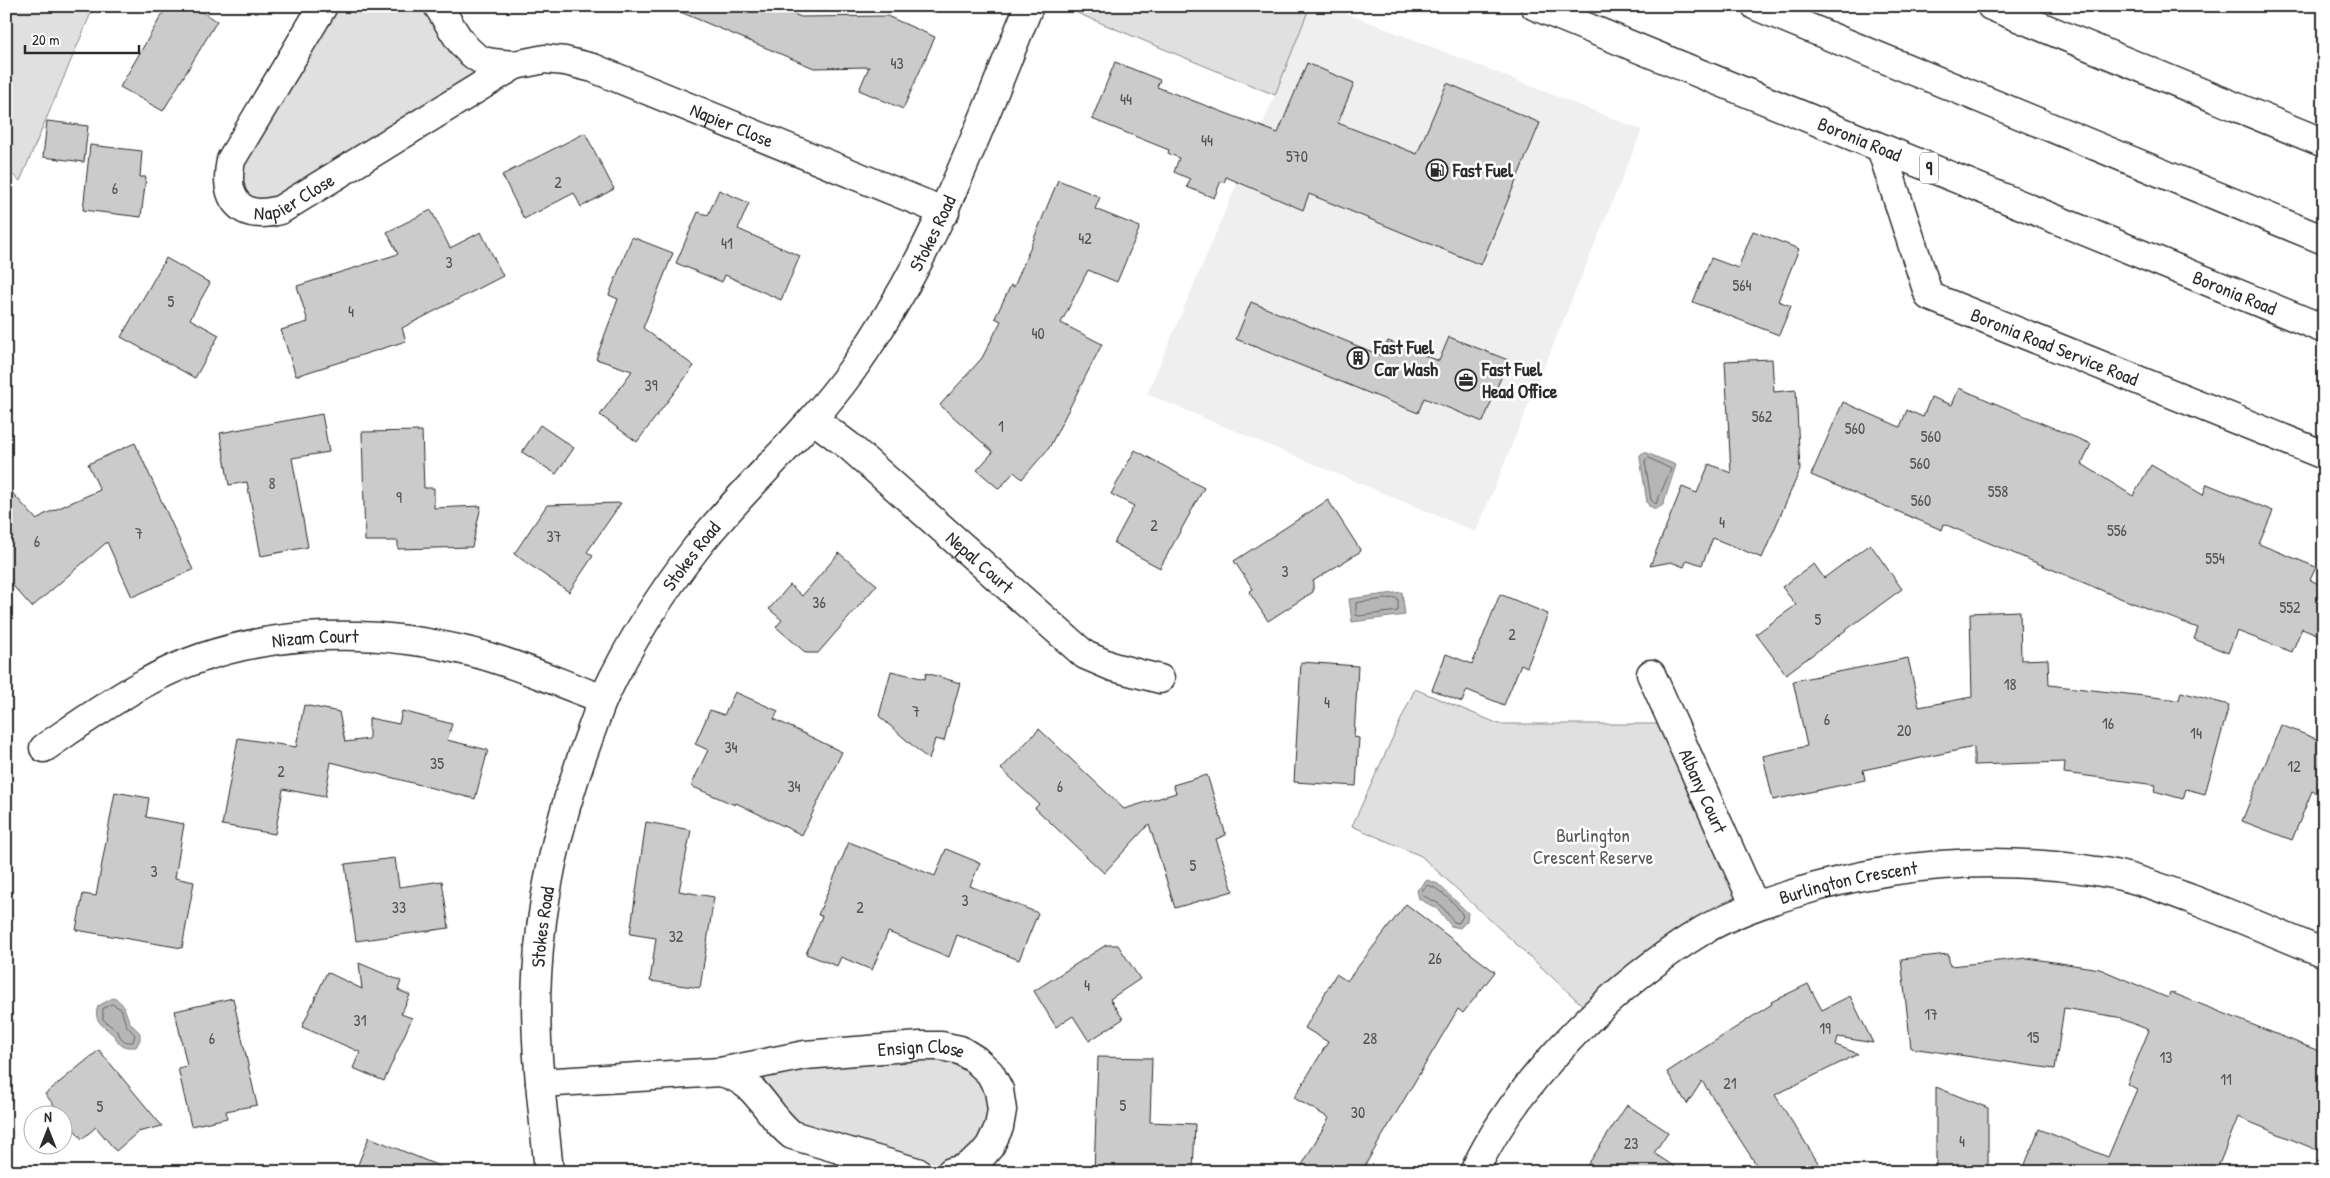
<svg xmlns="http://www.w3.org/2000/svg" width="2330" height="1178" viewBox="0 0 2330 1178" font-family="'Patrick Hand',sans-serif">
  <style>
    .built { fill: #efefef }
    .green { fill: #e0e0e0; stroke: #868686 }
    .water { fill: #b6b6b6; stroke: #7e7e7e }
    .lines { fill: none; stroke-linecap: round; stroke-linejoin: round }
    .shore { stroke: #636363; stroke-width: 1 }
    .building { fill: #cbcbcb; stroke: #2b2b2b }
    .minor-casing { stroke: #2b2b2b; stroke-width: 31 }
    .major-casing { stroke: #2b2b2b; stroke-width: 31 }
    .minor { stroke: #fff; stroke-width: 28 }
    .major { stroke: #fff; stroke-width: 28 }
    .labels { text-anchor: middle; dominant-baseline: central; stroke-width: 5; stroke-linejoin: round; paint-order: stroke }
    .number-label { font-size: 16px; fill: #535353 }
    .shield { fill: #fff; stroke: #6b6b6b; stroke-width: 1 }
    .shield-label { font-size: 18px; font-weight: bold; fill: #2b2b2b }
    .street-label { font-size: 19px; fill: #2b2b2b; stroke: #fff }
    .poi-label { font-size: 19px; font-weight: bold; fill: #2b2b2b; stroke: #fff; text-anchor: start }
    .park-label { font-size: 19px; fill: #585858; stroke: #fff }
  </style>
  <rect width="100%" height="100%" fill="#fff"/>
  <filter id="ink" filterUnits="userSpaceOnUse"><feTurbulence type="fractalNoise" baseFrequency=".02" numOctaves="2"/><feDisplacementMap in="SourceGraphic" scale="10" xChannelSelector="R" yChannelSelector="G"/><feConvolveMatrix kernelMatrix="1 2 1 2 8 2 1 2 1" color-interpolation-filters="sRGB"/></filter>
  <g filter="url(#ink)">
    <path class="built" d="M1310,6H1328L1642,130L1476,532L1147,394L1275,95Z"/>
    <g class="green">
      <path d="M6,6H94L20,181L6,169Z"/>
      <path d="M323,6H438L460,39L515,65L293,203L238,205L237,149Z"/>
      <path d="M1060,6H1310L1275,95Z"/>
      <path d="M1415,689L1499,724H1673L1755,906L1593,1015L1421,856L1352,826Z"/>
      <path d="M805,1055L976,1060L999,1127L950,1172H917L812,1142L746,1082Z"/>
    </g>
    <g class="water">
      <path d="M1644,452L1676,465L1663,505L1656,509L1649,506L1647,502L1640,458V455Z"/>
      <path d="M1402,592L1405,615L1352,622L1349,599Z"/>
      <path d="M1427,880L1438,884L1468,913L1467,921L1460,928L1451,926L1438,909L1419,899L1417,890Z"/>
      <path d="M113,998C127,1003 124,1013 131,1024C134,1027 137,1030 140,1033V1040L136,1047C115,1048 122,1042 110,1032C101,1024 93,1020 98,1006Z"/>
    </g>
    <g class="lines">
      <g class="shore">
        <path d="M1649,458L1671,469L1656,504L1651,500L1645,461Z"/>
        <path d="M1396,598L1398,600V611L1359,616L1356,615V603Z"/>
        <path d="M1428,885C1439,888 1458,905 1463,916L1459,923L1454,922L1441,905L1422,895L1423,889Z"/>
        <path d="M112,1004L121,1009L126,1025L135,1035L133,1042C122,1043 122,1038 116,1030C112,1026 107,1024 103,1019V1009Z"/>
      </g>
    </g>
    <g class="building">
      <path d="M167,6H192L217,21L163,111L120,87Z"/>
      <path d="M666,6H774L801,17L887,16L935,37L903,109L859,90L869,67L814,68Z"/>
      <path d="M1115,62L1160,80L1157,87L1278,133L1307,63L1354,83L1338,123L1417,154L1447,83L1540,123L1481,265L1309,194L1303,210L1226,177L1224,183L1221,181L1214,198L1187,187L1190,179L1174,172L1179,158L1168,153L1169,150L1092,119Z"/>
      <path d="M47,121L88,126L84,162L43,157Z"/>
      <path d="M585,133L614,189L581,207L574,193L524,219L502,175Z"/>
      <path d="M90,145L142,151L140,177H146L141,217L83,210Z"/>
      <path d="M1058,180L1100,197L1095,209L1140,227L1117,282L1088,270L1061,323L1102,344L1049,448L1022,479L1014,472L999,489L977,470L993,452L940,405L982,358L1001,321L995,318L1011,285L1014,287Z"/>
      <path d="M719,190L749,203L738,229L800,256L781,300L725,275L722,282L676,263L698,212L708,215Z"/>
      <path d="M431,210L450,248L481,232L503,276L402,328L406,341L296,376L281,330L308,322L297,286L398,254L387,232Z"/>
      <path d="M1753,231L1799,249L1778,301L1791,306L1779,335L1693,302L1711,258L1738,268Z"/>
      <path d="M632,237L673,253L643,328L694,366L637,442L600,415L632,371L596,359L618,299L609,295Z"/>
      <path d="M166,258L210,283L190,319L219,335L195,378L121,337Z"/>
      <path d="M1251,302L1382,356L1388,341L1439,361L1449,337L1508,360L1483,422L1424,398L1418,413L1236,339Z"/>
      <path d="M1772,359L1774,392L1796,390L1800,470L1762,558L1713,538L1702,565L1687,560L1684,567L1671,562L1650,566L1682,487L1697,493L1709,464L1731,473L1725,361Z"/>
      <path d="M1959,388L2091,444L2082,464L2133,496L2151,465L2203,495L2207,484L2273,511L2259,544L2316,567L2310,580L2324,586V637L2302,628L2292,652L2237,631L2228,653L2194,639L2198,628L2120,598L1944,524L1942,530L1811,475L1843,402L1900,427L1907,410L1923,417L1931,397L1952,405Z"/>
      <path d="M322,414L329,452L292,458L308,547L261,556L247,482L229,485L220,433Z"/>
      <path d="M540,425L574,448L556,474L522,452Z"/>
      <path d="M422,431L424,488H434V508L481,506L472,547L398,549V541H365L362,432Z"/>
      <path d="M135,443L193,570L132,597L107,542L32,607L6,578V486L37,520L43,515L100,490L88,464Z"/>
      <path d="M1135,450L1204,488L1160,568L1114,543L1134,506L1111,494Z"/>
      <path d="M1328,500L1361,551L1313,581V592L1268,621L1249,592L1253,589L1234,561Z"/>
      <path d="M621,503L587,552L593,556L569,592L514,554L547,505Z"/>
      <path d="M1870,544L1902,589L1786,674L1756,634L1796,605L1782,587L1814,564L1824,578Z"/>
      <path d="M839,553L877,585L818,653H806L776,627L782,620L769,609L790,585L802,596Z"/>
      <path d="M1500,594L1548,614L1527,667L1521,664L1504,705L1467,690L1462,702L1432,690L1446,654L1472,664Z"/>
      <path d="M2020,611L2021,660L2048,659L2049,685L2179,700L2181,692L2229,705L2205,794L2186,789L2183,799L2154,791L2156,785L2064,773L2065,762L1974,765V747L1863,770L1865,780L1773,800L1763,756L1807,746L1793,681L1908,658L1919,707L1972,697L1970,613Z"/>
      <path d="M1301,662L1358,666L1354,737L1359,738L1356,786L1294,782Z"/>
      <path d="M891,671L925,679L926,673L960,683L944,741L935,739L929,760L879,716Z"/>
      <path d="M735,692L778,711L774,719L842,752L802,835L736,803L735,805L691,786L708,750L695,744L710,710L724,715Z"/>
      <path d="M304,705L339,712L345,742L369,739V718L399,724L402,711L452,724L447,740L488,750L475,799L331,762L325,797L283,789L275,834L222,825L238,738L296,747Z"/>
      <path d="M2281,725L2324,742V795L2312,791L2292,840L2242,821Z"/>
      <path d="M1039,729L1124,809L1176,793L1173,785L1207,775L1226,835L1216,839L1233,891L1175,908L1149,824L1104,873L1035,808L1039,804L1001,769Z"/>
      <path d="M115,792L149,798L146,817L184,824L175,878L194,882L182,948L76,930L83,894L96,896Z"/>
      <path d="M646,822L691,830L679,891L714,897L700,988L650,981L656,938L630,934Z"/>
      <path d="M849,842L935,876L946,849L980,863L970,886L1038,913L1019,960L957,935L949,957L888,932L872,970L841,957L837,966L806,954L822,916L818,915Z"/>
      <path d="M395,858L399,887L442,881L449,928L356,941L345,864Z"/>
      <path d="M1406,904L1495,972L1463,1013L1458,1009L1361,1172H1298L1329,1118L1294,1098L1328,1042L1305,1028L1336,974L1347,981Z"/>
      <path d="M1106,945H1118L1140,979L1110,999L1123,1019L1089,1041L1073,1016L1056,1027L1034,991Z"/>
      <path d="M1948,954L1950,966L2027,958L2100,969L2168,998L2170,992L2324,1053V1153L2238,1117L2216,1172H2022L2039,1129L2108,1157L2137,1089L2127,1084L2149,1030L2117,1017L2064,1008L2055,1069L1911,1048L1901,959Z"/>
      <path d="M359,963L401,981L398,990L410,995L401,1014L412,1018L384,1081L353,1068L360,1052L302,1027L327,972L362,989Z"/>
      <path d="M1808,984L1822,1010L1850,996L1873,1043L1838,1037L1836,1045L1858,1054L1775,1095L1824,1172H1761L1702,1081L1687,1104L1667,1072L1772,1004L1771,1002Z"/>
      <path d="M233,998L257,1105L226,1111L227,1118L191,1126L178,1068L187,1066L175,1011Z"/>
      <path d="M99,1050L162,1126L138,1132L116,1151L96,1127L82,1139L45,1094Z"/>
      <path d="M1098,1057L1152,1058L1150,1122L1195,1124L1193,1172H1094Z"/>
      <path d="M1936,1087L1988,1108V1172H1936Z"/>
      <path d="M1627,1105L1668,1132L1654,1153L1682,1172H1583Z"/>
      <path d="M369,1137L451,1171L450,1172H355Z"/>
    </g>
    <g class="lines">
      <g class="minor-casing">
        <g id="minor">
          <path id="s1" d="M323,6L231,160C223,199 240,221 280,210L515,65L545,59L565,61L593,68L945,212"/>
          <path d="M438,6C451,25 464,56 487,62C496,64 506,64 515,65"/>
          <path d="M1991,6L2324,143"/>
          <path id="s2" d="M1881,148L1929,296L2324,455"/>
          <path id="s3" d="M813,419L849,446L1085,655L1113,667L1160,679"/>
          <path id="s4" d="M1651,674L1755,906"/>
          <path id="s5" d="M44,748C76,726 108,703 143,684C242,628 367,625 475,653C518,664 561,684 603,699"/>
          <path d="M720,1072C759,1081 764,1113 792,1135L917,1172"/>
          <path id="s6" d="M540,1083L720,1072L805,1055L920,1046H941L960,1050L976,1060L990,1073L999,1090L1002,1110L999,1127L990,1146L980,1158L963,1169L951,1172"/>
          <path id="s7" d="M549,1172C543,1107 533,1041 537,976C541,896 560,815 588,740C593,726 598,711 604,697C629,644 661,593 697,547C746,485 806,434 852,370C933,257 977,133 1029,6"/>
          <path id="s8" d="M1474,1172C1497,1122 1537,1072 1575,1033C1613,994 1656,959 1702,931C1729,915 1759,904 1789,895C1889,863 1992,855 2096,871C2128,875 2161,888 2191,899C2236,916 2280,935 2324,953"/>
        </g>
      </g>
      <g class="major-casing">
        <g id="major">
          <path id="s9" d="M1535,6L2324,329"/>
          <path d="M1756,6L2324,240"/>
        </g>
      </g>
      <use href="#minor" class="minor"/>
      <use href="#major" class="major"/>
    </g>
  </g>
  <defs>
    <g id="fuel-ring" transform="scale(1.125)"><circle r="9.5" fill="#fff" stroke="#2b2b2b" stroke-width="1.5"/><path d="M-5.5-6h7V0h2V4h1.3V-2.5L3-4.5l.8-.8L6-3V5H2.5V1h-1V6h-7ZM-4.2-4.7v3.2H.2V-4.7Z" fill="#2b2b2b"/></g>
    <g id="building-ring" transform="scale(1.125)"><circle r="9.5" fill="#fff" stroke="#2b2b2b" stroke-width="1.5"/><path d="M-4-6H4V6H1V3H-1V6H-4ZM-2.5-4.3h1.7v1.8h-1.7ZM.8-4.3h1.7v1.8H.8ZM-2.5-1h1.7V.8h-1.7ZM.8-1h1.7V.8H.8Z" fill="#2b2b2b"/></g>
    <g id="office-ring" transform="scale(1.125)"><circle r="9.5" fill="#fff" stroke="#2b2b2b" stroke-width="1.5"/><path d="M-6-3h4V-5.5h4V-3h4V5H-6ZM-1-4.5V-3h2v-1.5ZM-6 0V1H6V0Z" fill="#2b2b2b"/></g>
  </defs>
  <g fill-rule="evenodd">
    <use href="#fuel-ring" x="1437" y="170"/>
    <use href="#building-ring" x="1358" y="358"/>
    <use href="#office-ring" x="1466" y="380"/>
  </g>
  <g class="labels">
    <g class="number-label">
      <text x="897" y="63">43</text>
      <text x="1126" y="99">44</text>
      <text x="1207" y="140">44</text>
      <text x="1297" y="156">570</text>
      <text x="558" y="182">2</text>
      <text x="115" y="188">6</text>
      <text x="1085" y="238">42</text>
      <text x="727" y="243">41</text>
      <text x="449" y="262">3</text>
      <text x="1742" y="285">564</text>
      <text x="171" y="301">5</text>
      <text x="351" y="311">4</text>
      <text x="1038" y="333">40</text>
      <text x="651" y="385">39</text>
      <text x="1762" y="416">562</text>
      <text x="1001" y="426">1</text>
      <text x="1855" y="428">560</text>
      <text x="1931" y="436">560</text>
      <text x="1920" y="463">560</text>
      <text x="272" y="483">8</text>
      <text x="1998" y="491">558</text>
      <text x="399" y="497">9</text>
      <text x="1921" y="500">560</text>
      <text x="1722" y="522">4</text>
      <text x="1154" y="525">2</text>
      <text x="2117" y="530">556</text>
      <text x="139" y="533">7</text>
      <text x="554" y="536">37</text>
      <text x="37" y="541">6</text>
      <text x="2215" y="558">554</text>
      <text x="1285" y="571">3</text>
      <text x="819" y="602">36</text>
      <text x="2290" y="607">552</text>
      <text x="1818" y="619">5</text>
      <text x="1512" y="634">2</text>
      <text x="2010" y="684">18</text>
      <text x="1327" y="702">4</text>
      <text x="916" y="711">7</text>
      <text x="1827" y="719">6</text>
      <text x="2108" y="723">16</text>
      <text x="1904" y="730">20</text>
      <text x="2196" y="733">14</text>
      <text x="731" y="747">34</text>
      <text x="437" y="763">35</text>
      <text x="2294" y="766">12</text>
      <text x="281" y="771">2</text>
      <text x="794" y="786">34</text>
      <text x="1060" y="786">6</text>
      <text x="1193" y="865">5</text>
      <text x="154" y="871">3</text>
      <text x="965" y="900">3</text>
      <text x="399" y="907">33</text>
      <text x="860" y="907">2</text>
      <text x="676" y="936">32</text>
      <text x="1435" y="958">26</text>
      <text x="1087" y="985">4</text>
      <text x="1931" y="1014">17</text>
      <text x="360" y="1020">31</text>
      <text x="1825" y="1028">19</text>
      <text x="2033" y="1037">15</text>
      <text x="212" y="1038">6</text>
      <text x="1370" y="1038">28</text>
      <text x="2166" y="1057">13</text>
      <text x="2226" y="1079">11</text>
      <text x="1730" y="1083">21</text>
      <text x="1123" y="1105">5</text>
      <text x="100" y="1106">5</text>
      <text x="1358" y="1112">30</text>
      <text x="1962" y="1141">4</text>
      <text x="1631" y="1143">23</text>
    </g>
    <rect class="shield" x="1920" y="152.5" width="18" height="31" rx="4"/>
    <g class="shield-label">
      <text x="1929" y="168">9</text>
    </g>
    <g class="street-label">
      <text stroke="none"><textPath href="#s1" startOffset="776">Napier Close</textPath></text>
      <text stroke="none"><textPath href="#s9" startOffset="351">Boronia Road</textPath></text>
      <text stroke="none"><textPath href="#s1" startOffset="288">Napier Close</textPath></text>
      <text stroke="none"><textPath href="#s7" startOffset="1056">Stokes Road</textPath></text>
      <text stroke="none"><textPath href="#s9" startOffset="756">Boronia Road</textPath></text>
      <text stroke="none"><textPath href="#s2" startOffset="291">Boronia Road Service Road</textPath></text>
      <text stroke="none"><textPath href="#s7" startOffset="651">Stokes Road</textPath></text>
      <text stroke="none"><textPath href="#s3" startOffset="220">Nepal Court</textPath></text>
      <text stroke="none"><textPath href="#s5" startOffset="298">Nizam Court</textPath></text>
      <text stroke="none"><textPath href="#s4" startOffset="128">Albany Court</textPath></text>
      <text stroke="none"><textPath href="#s8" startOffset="491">Burlington Crescent</textPath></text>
      <text stroke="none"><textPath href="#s7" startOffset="246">Stokes Road</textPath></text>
      <text stroke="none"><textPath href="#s6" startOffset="384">Ensign Close</textPath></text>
    </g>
    <g class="poi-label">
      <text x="1453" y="170">Fast Fuel</text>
      <text x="1374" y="347">Fast Fuel<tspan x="1374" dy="22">Car Wash</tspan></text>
      <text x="1482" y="369">Fast Fuel<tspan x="1482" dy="22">Head Office</tspan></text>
    </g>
    <g class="park-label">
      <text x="1593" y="835">Burlington<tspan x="1593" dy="22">Crescent Reserve</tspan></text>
    </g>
  </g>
  <rect width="2330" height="1178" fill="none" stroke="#fff" stroke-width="25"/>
  <rect x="12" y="12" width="2305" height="1153" fill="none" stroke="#2b2b2b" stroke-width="2" filter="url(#ink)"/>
  <g transform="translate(48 1130)"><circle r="24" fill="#ffffff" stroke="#aaaaaa"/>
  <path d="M0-4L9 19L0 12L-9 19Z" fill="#2b2b2b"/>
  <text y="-8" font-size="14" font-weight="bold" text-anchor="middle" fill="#2b2b2b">N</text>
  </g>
  <path d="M25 45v8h114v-8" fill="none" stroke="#2b2b2b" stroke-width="2.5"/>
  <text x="32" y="45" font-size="15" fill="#2b2b2b" stroke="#ffffff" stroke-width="4" paint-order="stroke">20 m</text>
</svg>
